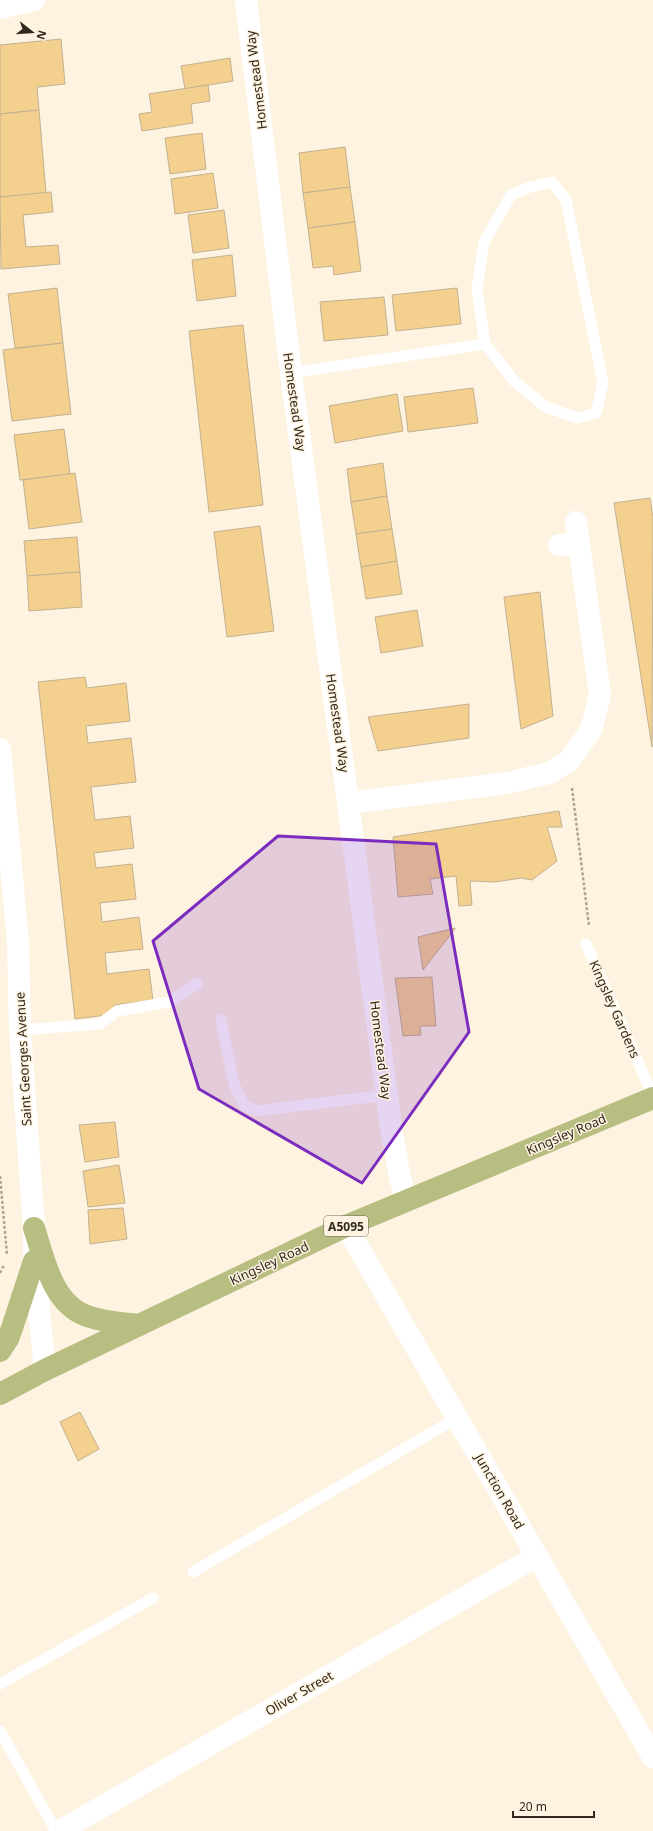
<svg xmlns="http://www.w3.org/2000/svg" width="653" height="1831" viewBox="0 0 653 1831" font-family="'Noto Sans',sans-serif">
  <style>
    .building { fill: #f4d08e; stroke: #c2b191 }
    .lines { fill: none; stroke-linecap: round; stroke-linejoin: round }
    .path { stroke: #afa595; stroke-width: 2.5; stroke-dasharray: 3 2; stroke-linecap: butt }
    .lane { stroke: #fff; stroke-width: 11 }
    .street { stroke: #fff; stroke-width: 22 }
    .secondary { stroke: #fff; stroke-width: 22 }
    .primary { stroke: #b8be82; stroke-width: 22 }
    .marked { fill: #7b2cbf; fill-opacity: 0.2; stroke: #7b2cbf; stroke-width: 3; stroke-linejoin: round }
    .labels { text-anchor: middle; dominant-baseline: central; stroke-width: 3; stroke-linejoin: round; paint-order: stroke }
    .shield { fill: #fef3e0; stroke: #6e6658; stroke-width: 1 }
    .shield-label { font-size: 12px; font-weight: bold; fill: #30291d }
    .street-label { font-size: 13px; fill: #30291d; stroke: #fef3e0 }
  </style>
  <rect width="100%" height="100%" fill="#fef3e0"/>
  <g class="building">
    <path d="M61,39L65,84L37,87L39,110L0,114V45Z"/>
    <path d="M230,58L233,81L185,89L181,66Z"/>
    <path d="M208,85L210,101L191,104L193,123L142,131L139,114L152,112L149,94Z"/>
    <path d="M39,110L46,193L0,197V114Z"/>
    <path d="M202,133L206,169L170,174L165,138Z"/>
    <path d="M345,147L350,187L303,193L299,153Z"/>
    <path d="M213,173L218,208L175,214L171,179Z"/>
    <path d="M350,187L355,222L308,228L303,193Z"/>
    <path d="M51,192L53,212L23,215L26,247L58,245L60,264L1,269L0,197Z"/>
    <path d="M224,210L229,248L193,253L188,215Z"/>
    <path d="M355,222L361,271L334,275L333,266L313,268L308,228Z"/>
    <path d="M232,255L236,296L197,301L192,260Z"/>
    <path d="M57,288L63,343L15,348L8,294Z"/>
    <path d="M457,288L461,324L396,331L392,295Z"/>
    <path d="M384,297L388,335L324,341L320,302Z"/>
    <path d="M243,325L263,505L209,512L189,331Z"/>
    <path d="M63,343L71,414L12,421L3,350Z"/>
    <path d="M473,388L478,423L408,432L404,397Z"/>
    <path d="M397,394L403,431L335,443L329,406Z"/>
    <path d="M64,429L70,474L20,480L14,435Z"/>
    <path d="M383,463L387,496L351,502L347,469Z"/>
    <path d="M75,473L82,522L29,529L23,480Z"/>
    <path d="M387,496L392,529L356,534L351,502Z"/>
    <path d="M650,498L653,517L652,747L614,503Z"/>
    <path d="M260,526L274,631L227,637L214,532Z"/>
    <path d="M392,529L397,561L361,567L356,534Z"/>
    <path d="M77,537L80,572L27,576L24,541Z"/>
    <path d="M397,561L402,594L366,599L361,567Z"/>
    <path d="M80,572L82,607L29,611L27,576Z"/>
    <path d="M540,592L553,716L521,729L504,597Z"/>
    <path d="M417,610L423,646L381,653L375,617Z"/>
    <path d="M85,677L87,688L126,683L130,721L86,726L88,743L131,738L136,782L91,787L95,820L130,816L134,848L94,853L96,868L132,864L136,899L100,903L102,922L139,917L143,949L105,953L107,974L149,969L153,1000L114,1005L115,1014L75,1019L38,682Z"/>
    <path d="M469,704V738L378,751L368,717Z"/>
    <path d="M559,811L562,827H547L557,861L532,880L521,878L495,882L470,881L472,905L459,906L456,876L430,879L433,894L398,897L393,837Z"/>
    <path d="M455,928V929L423,970L418,937Z"/>
    <path d="M432,977L436,1026H420L421,1035L403,1036L395,978Z"/>
    <path d="M115,1122L119,1157L85,1162L79,1125Z"/>
    <path d="M119,1165L125,1203L88,1207L83,1171Z"/>
    <path d="M123,1208L127,1239L90,1244L88,1210Z"/>
    <path d="M80,1412L99,1449L78,1461L60,1422Z"/>
  </g>
  <g class="lines">
    <g class="path">
      <path d="M572,788L589,926"/>
      <path d="M0,1176L7,1255"/>
      <path d="M0,1273L4,1265"/>
    </g>
    <g class="lane">
      <path d="M291,373L485,344L477,289L484,242L511,195L527,188L552,182L566,200L603,383L596,413L577,418L546,407L515,382L485,344"/>
      <path d="M586,944L653,1096"/>
      <path d="M221,1020L234,1084L244,1105L256,1111L387,1095"/>
      <path d="M20,1030L100,1024L117,1011L169,1002L197,984"/>
      <path d="M193,1572L457,1418"/>
      <path d="M0,1684L153,1598"/>
      <path d="M0,1731L56,1831"/>
    </g>
    <g class="street">
      <path d="M246,0L291,373L391,1127L399,1173L406,1201"/>
      <path d="M0,8L34,0"/>
      <path d="M559,545L578,544"/>
      <path d="M349,803L507,783L549,773L569,761L591,730L600,695L576,522"/>
      <path d="M346,1226L653,1757"/>
      <path d="M60,1831L537,1556"/>
    </g>
    <path class="secondary" d="M0,749L18,942L20,1030L34,1228V1261L45,1370"/>
    <g class="primary">
      <path d="M34,1228C44,1258 52,1304 87,1316C103,1322 122,1323 139,1325"/>
      <path d="M0,1351L8,1339L12,1328L34,1261"/>
      <path d="M0,1394L45,1370L346,1226L653,1098"/>
    </g>
  </g>
  <path class="marked" d="M278,836L436,844L469,1032L362,1183L199,1089L153,941Z"/>
  <g class="labels">
    <rect class="shield" x="324" y="1216" width="44" height="20" rx="3"/>
    <g class="shield-label">
      <text x="346" y="1226">A5095</text>
    </g>
    <g class="street-label">
      <text transform="translate(256 80) rotate(-97)">Homestead Way</text>
      <text transform="translate(295 402) rotate(82)">Homestead Way</text>
      <text transform="translate(338 723) rotate(82)">Homestead Way</text>
      <text transform="translate(615 1009) rotate(66)">Kingsley Gardens</text>
      <text transform="translate(381 1050) rotate(83)">Homestead Way</text>
      <text transform="translate(23 1059) rotate(-93)">Saint Georges Avenue</text>
      <text transform="translate(566 1134) rotate(-23)">Kingsley Road</text>
      <text transform="translate(269 1263) rotate(-25)">Kingsley Road</text>
      <text transform="translate(500 1491) rotate(60)">Junction Road</text>
      <text transform="translate(299 1693) rotate(-30)">Oliver Street</text>
    </g>
  </g>
  <g transform="translate(32 32) rotate(107)" stroke="#fef3e0" stroke-width="3" paint-order="stroke">
  <path d="M0-3L7 15L0 10L-7 15Z" fill="#30291d"/>
  <text y="-6" font-size="11" font-weight="bold" text-anchor="middle" fill="#30291d">N</text>
  </g>
  <path d="M513 1811v6h81v-6" fill="none" stroke="#30291d" stroke-width="2"/>
  <text x="519" y="1811" font-size="12" fill="#30291d" stroke="#fef3e0" stroke-width="3" paint-order="stroke">20 m</text>
</svg>
